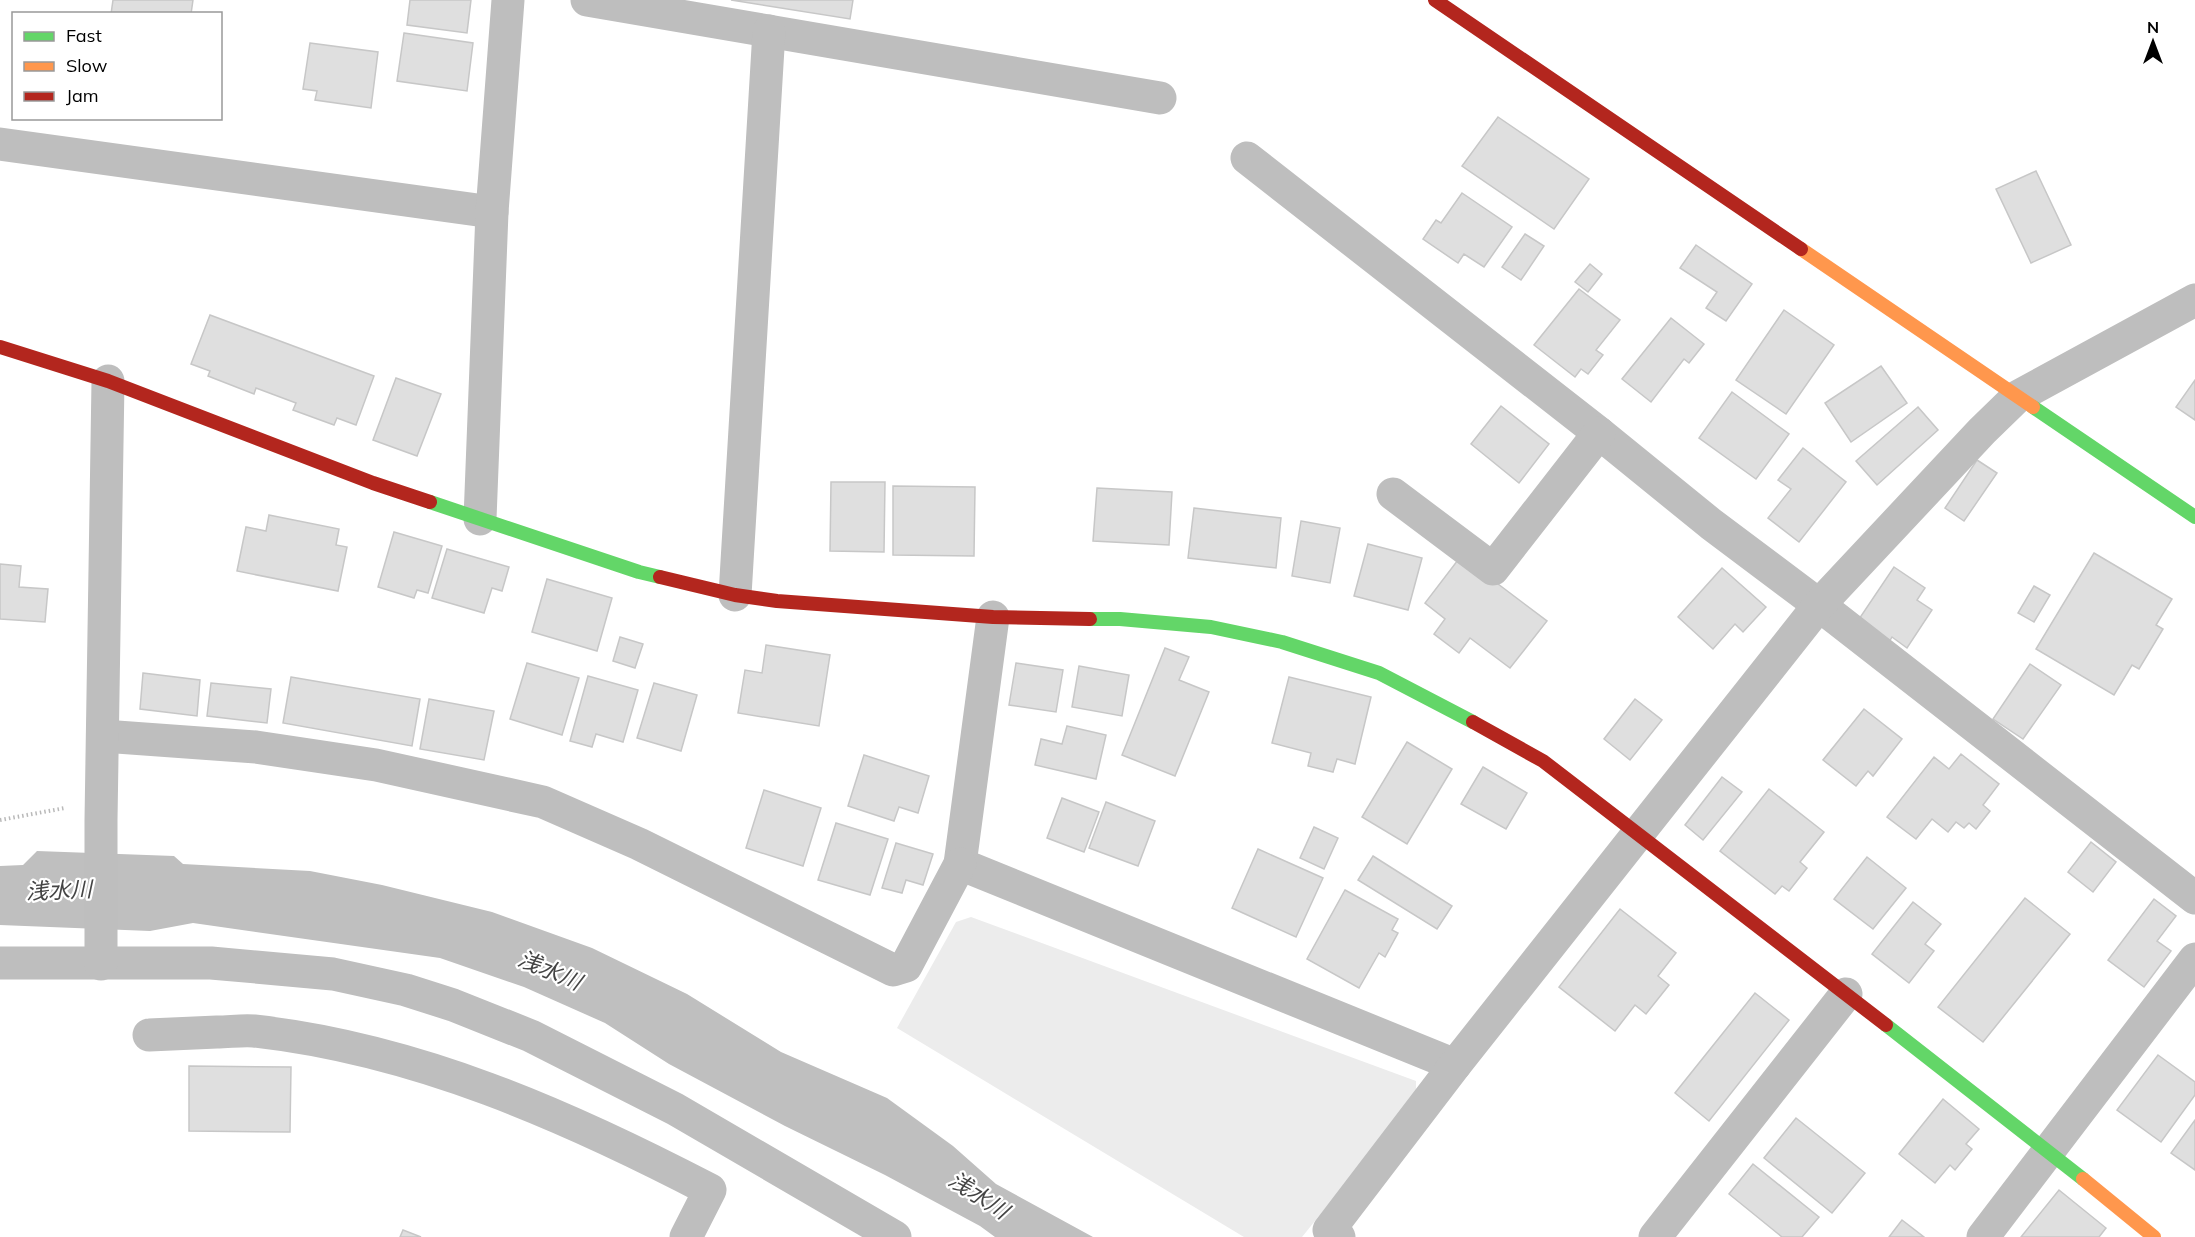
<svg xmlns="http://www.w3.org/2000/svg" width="2195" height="1237" viewBox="0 0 2195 1237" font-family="Mulish,'Noto Sans JP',sans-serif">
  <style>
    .green { fill: #ececec }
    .water { fill: #bfbfbf }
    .building { fill: #dfdfdf; stroke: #c7c7c7; stroke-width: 1.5 }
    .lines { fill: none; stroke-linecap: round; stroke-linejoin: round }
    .path { stroke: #b9b9b9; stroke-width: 4; stroke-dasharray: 1.5 3; stroke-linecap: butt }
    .street { stroke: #bebebe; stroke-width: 33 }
    .fast { stroke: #63d668; stroke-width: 14 }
    .slow { stroke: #ff974d; stroke-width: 14 }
    .jam { stroke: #b3261e; stroke-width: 14 }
    .labels { text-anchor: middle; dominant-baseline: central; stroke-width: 4.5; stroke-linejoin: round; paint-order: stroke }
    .water-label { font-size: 22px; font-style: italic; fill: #444; stroke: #fff }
  </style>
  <rect width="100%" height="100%" fill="#fff"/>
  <path class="green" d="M971,917L1416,1081V1096L1302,1237H1244L897,1028L956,922Z"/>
  <path class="water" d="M37,851L174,856L183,864L310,871L382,885L492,912L592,948L687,994L781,1052L887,1098L953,1146L996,1184L1093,1237H995L980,1226L885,1175L785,1126L669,1064L605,1023L524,987L440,958L193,923L150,931L0,925V866L23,865Z"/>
  <g class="building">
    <path d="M113,0H193L191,14H111Z"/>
    <path d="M410,0H471L467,33L407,25Z"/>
    <path d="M731,0H853L850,19Z"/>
    <path d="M404,33L473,43L467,91L397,81Z"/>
    <path d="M310,43L378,52L371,108L315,100L317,91L303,89Z"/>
    <path d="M1498,117L1589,179L1554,229L1462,166Z"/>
    <path d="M2036,171L2071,245L2031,263L1996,189Z"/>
    <path d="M1462,193L1512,227L1484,267L1464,254L1458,263L1423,239L1436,220L1441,223Z"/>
    <path d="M1525,234L1544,246L1521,280L1502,267Z"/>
    <path d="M1696,245L1752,284L1726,321L1706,308L1717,292L1680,268Z"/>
    <path d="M1590,264L1602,274L1588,292L1575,282Z"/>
    <path d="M1579,289L1620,320L1596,350L1603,355L1588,374L1581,369L1575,377L1534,345Z"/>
    <path d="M1784,310L1834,345L1786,414L1736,380Z"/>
    <path d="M210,315L374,376L356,425L337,418L334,425L293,410L296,403L256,388L254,394L208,376L210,371L191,364Z"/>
    <path d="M1671,318L1704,344L1689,363L1684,359L1651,402L1622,379Z"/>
    <path d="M1881,366L1907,403L1851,442L1825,403Z"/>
    <path d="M396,378L441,394L417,456L373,440Z"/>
    <path d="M2195,380V420L2176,407Z"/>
    <path d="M1732,392L1789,434L1756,479L1699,438Z"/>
    <path d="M1501,406L1549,444L1519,483L1471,444Z"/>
    <path d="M1918,407L1938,430L1877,485L1856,461Z"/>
    <path d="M1803,448L1846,482L1799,542L1768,518L1791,489L1778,480Z"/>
    <path d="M1977,460L1997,473L1964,521L1945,508Z"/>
    <path d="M831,482H885L884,552L830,551Z"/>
    <path d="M893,486L975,487L974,556L893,555Z"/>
    <path d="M1097,488L1172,492L1169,545L1093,541Z"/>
    <path d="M1194,508L1281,518L1276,568L1188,558Z"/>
    <path d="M269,515L339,529L336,545L347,547L338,591L237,571L246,527L266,531Z"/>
    <path d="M1301,521L1340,528L1330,583L1292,576Z"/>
    <path d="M394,532L442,546L428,593L417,590L414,598L378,587Z"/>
    <path d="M1368,544L1422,558L1408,610L1354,596Z"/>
    <path d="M447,549L509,567L502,591L492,588L484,613L432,598Z"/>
    <path d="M2094,553L2172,599L2156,625L2163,629L2139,669L2132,665L2114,695L2036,649Z"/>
    <path d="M1461,556L1547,621L1510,668L1470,638L1459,653L1434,634L1445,619L1425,603Z"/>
    <path d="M0,564L21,566L19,587L48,589L45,622L0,619Z"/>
    <path d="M1894,567L1925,588L1917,600L1932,610L1907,648L1892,637L1888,644L1857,622Z"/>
    <path d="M1722,568L1766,607L1743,632L1735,624L1713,649L1678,617Z"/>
    <path d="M547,579L612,598L597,651L532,632Z"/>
    <path d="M2034,586L2050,595L2034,622L2018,613Z"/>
    <path d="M620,637L643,644L635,668L613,661Z"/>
    <path d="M766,645L830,655L819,726L738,713L745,670L762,673Z"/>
    <path d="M1165,648L1189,657L1179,680L1209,692L1175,776L1122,755Z"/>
    <path d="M527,663L579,678L562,735L510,719Z"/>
    <path d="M1016,663L1063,670L1056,712L1009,705Z"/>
    <path d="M2030,664L2061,685L2023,739L1993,719Z"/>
    <path d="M1079,666L1129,675L1122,716L1072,707Z"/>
    <path d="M143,673L200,680L197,716L140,709Z"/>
    <path d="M588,676L638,690L623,742L596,734L592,747L570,741Z"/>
    <path d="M291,677L420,699L412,746L283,723Z"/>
    <path d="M1289,677L1371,697L1355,764L1337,759L1333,772L1308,766L1311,753L1272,743Z"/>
    <path d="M211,683L271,689L267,723L207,716Z"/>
    <path d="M654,683L697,695L681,751L637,738Z"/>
    <path d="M429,699L494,711L484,760L420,749Z"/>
    <path d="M1635,699L1662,720L1630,760L1604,739Z"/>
    <path d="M1864,709L1902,739L1873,776L1868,771L1856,786L1823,760Z"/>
    <path d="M1067,726L1106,735L1096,779L1035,765L1041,739L1062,744Z"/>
    <path d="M1407,742L1452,769L1407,844L1362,817Z"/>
    <path d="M1961,754L1999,784L1983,805L1990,811L1976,829L1969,823L1964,828L1956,822L1948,832L1932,819L1916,839L1887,817L1934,757L1949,769Z"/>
    <path d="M864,755L929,776L918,813L899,807L894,821L848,806Z"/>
    <path d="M1483,767L1527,793L1506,829L1461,804Z"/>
    <path d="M1722,777L1742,792L1703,840L1685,825Z"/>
    <path d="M1769,789L1824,832L1800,862L1807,868L1789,891L1782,886L1775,894L1720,851Z"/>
    <path d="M764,790L821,808L803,866L746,848Z"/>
    <path d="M1062,798L1099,812L1084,852L1047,838Z"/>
    <path d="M1106,802L1155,821L1138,866L1089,848Z"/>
    <path d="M836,823L888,839L870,895L818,880Z"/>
    <path d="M1314,827L1338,838L1324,869L1300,858Z"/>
    <path d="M2091,842L2116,862L2093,892L2068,872Z"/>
    <path d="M896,843L933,854L923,885L906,880L902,893L882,888Z"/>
    <path d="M1258,849L1323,878L1296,937L1232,908Z"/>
    <path d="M1373,856L1452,906L1437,929L1358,880Z"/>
    <path d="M1867,857L1906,888L1873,929L1834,899Z"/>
    <path d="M1345,890L1398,919L1392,930L1398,933L1385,957L1379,953L1359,988L1307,959Z"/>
    <path d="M2025,898L2070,934L1983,1042L1938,1007Z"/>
    <path d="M2154,899L2176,916L2157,941L2171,951L2144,987L2108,960Z"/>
    <path d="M1913,902L1941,924L1925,944L1934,951L1909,983L1872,954Z"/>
    <path d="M1620,909L1676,953L1658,976L1669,985L1646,1014L1635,1005L1615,1031L1559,987Z"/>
    <path d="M1755,993L1789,1020L1709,1121L1675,1093Z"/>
    <path d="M2158,1055L2195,1082V1095L2161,1142L2117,1110Z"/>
    <path d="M189,1066L291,1067L290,1132L189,1131Z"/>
    <path d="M1943,1099L1979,1129L1966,1144L1972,1149L1955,1170L1950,1165L1935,1183L1899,1154Z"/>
    <path d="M1796,1118L1865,1173L1832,1213L1764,1158Z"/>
    <path d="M2195,1120V1170L2171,1153Z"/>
    <path d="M1753,1164L1819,1217L1802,1237H1782L1729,1194Z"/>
    <path d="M2059,1190L2106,1228L2099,1237H2021Z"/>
    <path d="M1902,1220L1924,1237H1889Z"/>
    <path d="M403,1230L421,1237H400Z"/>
  </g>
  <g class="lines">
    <path class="path" d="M0,820L65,808"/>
    <g class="street">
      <path d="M587,0L1160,98"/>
      <path d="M0,144L492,212"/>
      <path d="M1247,158L1599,433L1711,524L1819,605L2195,898"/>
      <path d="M1393,494L1493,569L1599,433"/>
      <path d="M480,519L492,212L508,0"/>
      <path d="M735,595L769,31"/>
      <path d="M993,617L960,864L1455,1065"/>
      <path d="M103,736L256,747L376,765L543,802L639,844L893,970L906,966L960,864"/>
      <path d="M0,963H211L333,974L406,990L453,1005L531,1036L675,1109L895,1237"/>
      <path d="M101,964V820L108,381"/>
      <path d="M149,1035C172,1034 195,1033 217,1032C229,1032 242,1030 254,1031C416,1049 566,1115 710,1190L686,1237"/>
      <path d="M1339,1237L1329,1230L1455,1065L1819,605L1982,431L2017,397L2195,300"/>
      <path d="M1655,1237L1846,994"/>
      <path d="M1983,1237L2195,959"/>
    </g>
    <g class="fast">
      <path d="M2033,407L2195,517"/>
      <path d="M430,502L639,572L660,577"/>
      <path d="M1090,619H1120L1211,627L1282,642L1379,673L1473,722"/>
      <path d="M1886,1025L2083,1179"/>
    </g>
    <g class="slow">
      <path d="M1801,249L2033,407"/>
      <path d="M2083,1179L2154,1237"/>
    </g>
    <g class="jam">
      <path d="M1435,0L1801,249"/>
      <path d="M0,347L108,381L373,483L430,502"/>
      <path d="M660,577L735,595L777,601L993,617L1090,619"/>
      <path d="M1473,722L1543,761L1886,1025"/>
    </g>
  </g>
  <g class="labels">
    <g class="water-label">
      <text transform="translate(59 890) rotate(-2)">浅水川</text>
      <text transform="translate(550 970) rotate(23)">浅水川</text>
      <text transform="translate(979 1195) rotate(33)">浅水川</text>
    </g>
  </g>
  <rect x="12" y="12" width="210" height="108" fill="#ffffff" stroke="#999999" stroke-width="1.5"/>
  <rect x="24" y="32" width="30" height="9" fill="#63d668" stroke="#999999" stroke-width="1.5"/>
  <text x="66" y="42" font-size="18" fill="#000000">Fast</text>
  <rect x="24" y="62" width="30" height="9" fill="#ff974d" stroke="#999999" stroke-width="1.5"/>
  <text x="66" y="72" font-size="18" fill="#000000">Slow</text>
  <rect x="24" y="92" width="30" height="9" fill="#b3261e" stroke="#999999" stroke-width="1.5"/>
  <text x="66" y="102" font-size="18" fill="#000000">Jam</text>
  <g transform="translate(2153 42)" stroke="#ffffff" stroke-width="4.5" paint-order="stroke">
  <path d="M0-4.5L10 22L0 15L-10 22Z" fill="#000000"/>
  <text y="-9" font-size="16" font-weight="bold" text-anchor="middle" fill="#000000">N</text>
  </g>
</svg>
